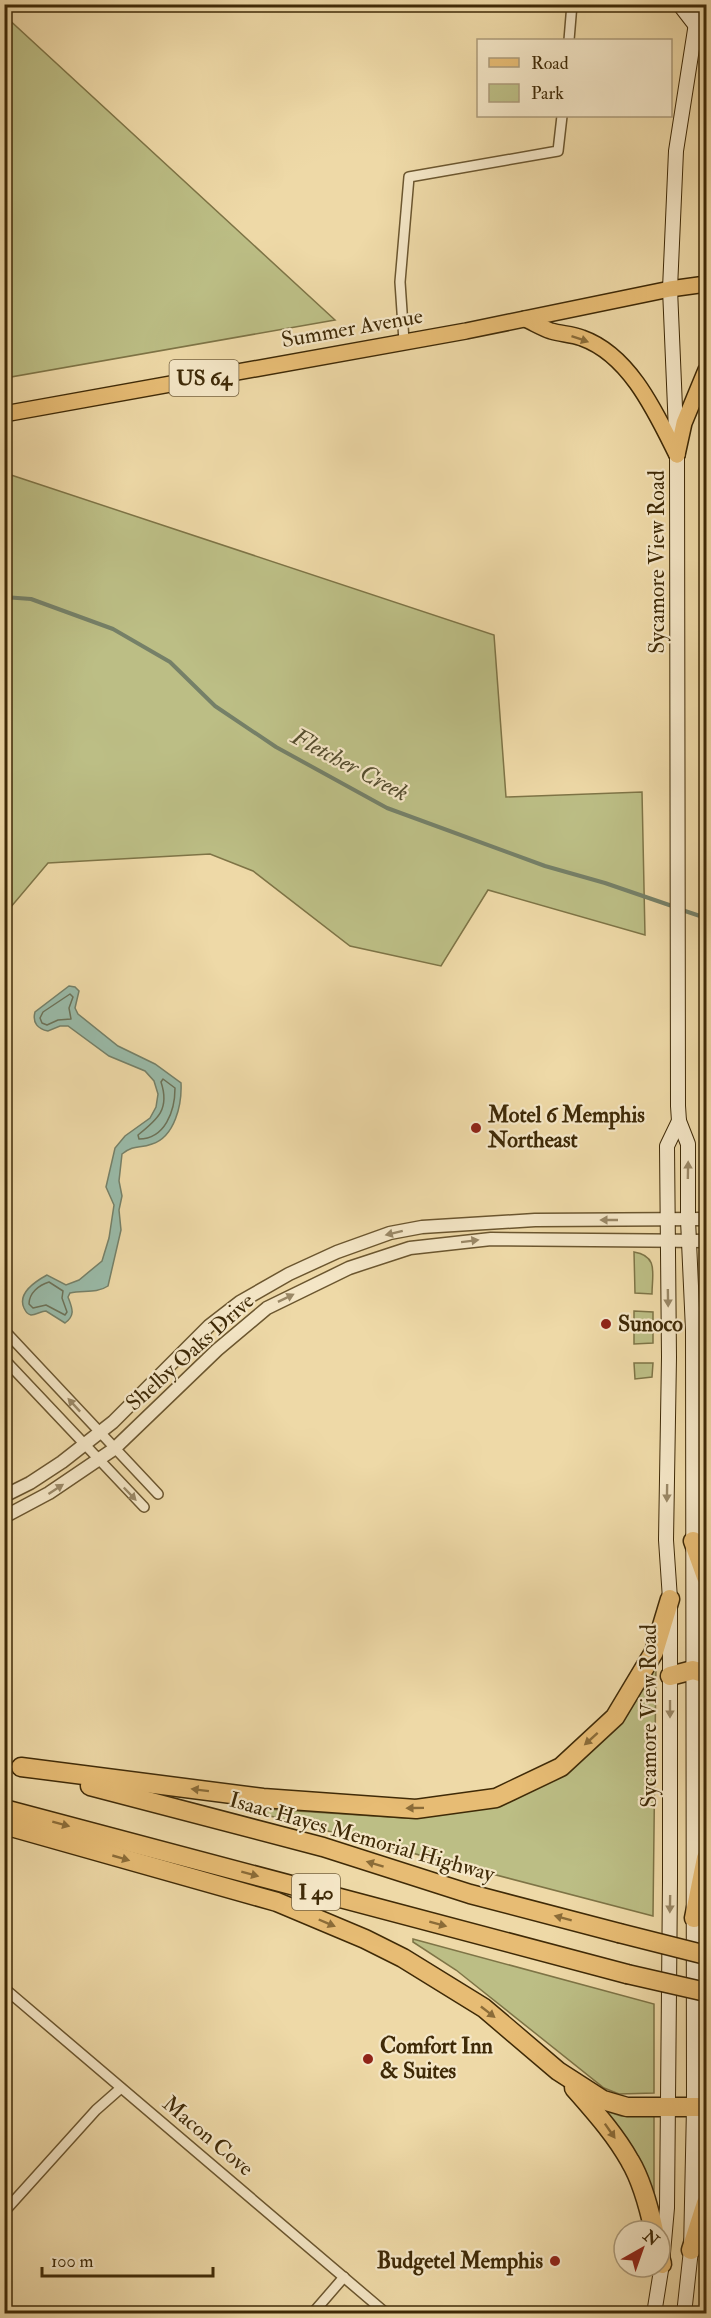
<svg xmlns="http://www.w3.org/2000/svg" width="711" height="2318" viewBox="0 0 711 2318" font-family="'IM FELL Double Pica',serif">
  <style>
    .green { fill: #bcbe85; stroke: #7e7446; stroke-width: 1.5 }
    .water { fill: #99baa8; stroke: #758068; stroke-width: 1.5 }
    .lines { fill: none; stroke-linecap: round; stroke-linejoin: round }
    .shore { stroke: #6c7258; stroke-width: 1.5 }
    .stream { stroke: #758068; stroke-width: 4 }
    .minor-casing { stroke: #6b562f; stroke-width: 12 }
    .tertiary-casing { stroke: #6b562f; stroke-width: 15 }
    .secondary-casing { stroke: #3f2a07; stroke-width: 16 }
    .primary-casing { stroke: #3f2a07; stroke-width: 18 }
    .motorway-casing { stroke: #3f2a07; stroke-width: 21 }
    .minor { stroke: #f4e6c6; stroke-width: 9 }
    .tertiary { stroke: #f4e6c6; stroke-width: 12 }
    .secondary { stroke: #f4e6c6; stroke-width: 14 }
    .primary { stroke: #e7bc74; stroke-width: 15 }
    .motorway { stroke: #e7bc74; stroke-width: 18 }
    .motorway-bridge-casing { stroke: #3f2a07; stroke-width: 21; stroke-linecap: butt }
    .motorway-bridge { stroke: #e7bc74; stroke-width: 18 }
    .oneway { fill: #8b6c38 }
    .oneway2 { fill: #9a8866 }
    .poi-dot { fill: #8f2418; stroke: #f4e6c6; stroke-width: 2 }
    .labels { text-anchor: middle; dominant-baseline: central; stroke-width: 4.5; stroke-linejoin: round; paint-order: stroke }
    .shield { fill: #f4e6c6; stroke: #756240; stroke-width: 1.5 }
    .shield-label { font-size: 21px; font-weight: bold; fill: #3f2a07 }
    .street-label { font-size: 22px; fill: #3f2a07; stroke: #f4e6c6 }
    .poi-label { font-size: 22px; font-weight: bold; fill: #3f2a07; stroke: #f4e6c6; text-anchor: start }
    .water-label { font-size: 24px; font-style: italic; fill: #564e2f; stroke: #f4e6c6 }
  </style>
  <rect width="100%" height="100%" fill="#eed9a7"/>
  <filter id="stains"><feTurbulence type="fractalNoise" baseFrequency=".00333" numOctaves="4"/><feColorMatrix values="0 0 0 0 .2 0 0 0 0 .09 0 0 0 0 .02 0 0 0 .5 -.17"/></filter>
  <radialGradient id="worn" r=".72"><stop offset=".6" stop-color="#630" stop-opacity="0"/><stop offset="1" stop-color="#630" stop-opacity=".3"/></radialGradient>
  <g class="green">
    <path d="M4,16H5L335,320L5,378Z"/>
    <path d="M5,473L494,635L506,797L642,792L645,935L488,890L441,966L350,946L253,871L210,854L48,863L5,914Z"/>
    <path d="M634,1252C659,1256 652,1274 652,1294L635,1293Z"/>
    <path d="M634,1311L653,1312V1343L634,1344Z"/>
    <path d="M634,1363H653L652,1377L635,1379Z"/>
    <path d="M656,1663L653,1916L255,1812L252,1808L405,1818L514,1800L578,1762Z"/>
    <path d="M413,1939L654,2004V2093L619,2094L604,2088L456,1970L413,1942Z"/>
    <path d="M606,2111L621,2116L654,2115V2198L606,2115Z"/>
  </g>
  <path class="water" d="M69,986L75,987L79,991L75,1008L78,1014L118,1046L155,1064L181,1083C182,1104 175,1137 152,1144C139,1149 135,1144 122,1154L119,1181L122,1196L119,1210L121,1230L108,1286C96,1294 83,1290 70,1293L68,1297C72,1308 76,1315 65,1323L46,1311C41,1311 36,1315 31,1315C27,1314 26,1312 24,1308C17,1293 36,1281 47,1275L66,1285L79,1280L102,1261L109,1238L114,1205L106,1187L115,1148L125,1136L150,1118L156,1107L158,1094L154,1081L145,1071L109,1056L68,1026H60L48,1031C38,1029 32,1023 35,1012Z"/>
  <g class="lines">
    <g class="shore">
      <path d="M70,994L73,997L69,1008L71,1019L58,1020L47,1025L42,1023L40,1018L43,1012Z"/>
      <path d="M163,1079L175,1088C175,1111 165,1139 139,1139L138,1135C158,1119 170,1109 161,1082Z"/>
      <path d="M49,1282L63,1291L62,1298L67,1312L65,1315L46,1305L33,1308L29,1304C29,1293 39,1285 49,1282Z"/>
    </g>
    <g class="stream">
      <path d="M4,597L31,599L113,629L170,662L215,706L276,747L387,808L545,866L605,883L675,907"/>
      <path d="M682,910L706,918"/>
    </g>
    <g class="minor-casing">
      <g id="minor">
        <path d="M569,40L572,4"/>
        <path d="M404,341L400,282L409,177L558,151L562,116"/>
        <path d="M4,1330L158,1494"/>
        <path d="M4,1359L144,1507"/>
        <path d="M4,1988L387,2314"/>
        <path d="M4,2212L96,2110L121,2088"/>
        <path d="M312,2314L344,2277"/>
      </g>
    </g>
    <g class="tertiary-casing">
      <g id="tertiary">
        <path d="M4,1496L30,1483L62,1462L113,1422L209,1326L240,1302L289,1274L337,1252L390,1233L422,1227L535,1220L706,1219"/>
        <path d="M4,1517L49,1493L114,1449L217,1350L267,1308L349,1268L410,1248L491,1239L706,1241"/>
      </g>
    </g>
    <g class="secondary-casing">
      <g id="secondary">
        <path d="M679,4L696,26"/>
        <path d="M654,2314L662,2264L667,2208L670,1881V1599L666,1540L669,1357L667,1146L679,1121"/>
        <path d="M684,2314L691,2250L694,2107L693,1330L688,1220V1144L679,1121L678,1106L677,455L670,289L676,151L699,4"/>
      </g>
    </g>
    <g class="primary-casing">
      <g id="primary">
        <path d="M525,319C534,323 542,328 551,331C561,334 572,334 582,338C630,355 656,413 677,455"/>
        <path d="M4,414L466,331L670,289L706,284"/>
        <path d="M677,455L684,423L706,370"/>
      </g>
    </g>
    <g class="motorway-casing">
      <g id="motorway">
        <path d="M693,1541L706,1577"/>
        <path d="M670,1676L693,1670L706,1674"/>
        <path d="M21,1767L263,1798L416,1809L496,1798L561,1767L615,1717L654,1652L670,1599"/>
        <path d="M90,1786L323,1847L470,1894L619,1933"/>
        <path d="M4,1809L627,1974"/>
        <path d="M4,1825L277,1902L365,1939L403,1958L484,2008L558,2071L603,2100L627,2107H706"/>
        <path d="M694,1918L706,1858"/>
        <path d="M574,2088C594,2111 615,2134 630,2161C642,2181 649,2208 654,2231"/>
        <path d="M691,2250L706,2203"/>
        <path d="M660,2257L662,2264"/>
      </g>
    </g>
    <use href="#minor" class="minor"/>
    <use href="#tertiary" class="tertiary"/>
    <use href="#secondary" class="secondary"/>
    <use href="#primary" class="primary"/>
    <use href="#motorway" class="motorway"/>
    <g class="motorway-bridge-casing">
      <g id="motorway-bridge">
        <path d="M619,1933L706,1955"/>
        <path d="M627,1974L706,1992"/>
      </g>
    </g>
    <use href="#motorway-bridge" class="motorway-bridge"/>
  </g>
  <defs><path id="oneway-solid" d="M-6-.8H1V-3.2L6.5 0L1 3.2V.8H-6Z" transform="scale(1.5)"/></defs>
  <g class="oneway">
    <use href="#oneway-solid" transform="translate(580 339) rotate(19)"/>
    <use href="#oneway-solid" transform="translate(591 1739) rotate(138)"/>
    <use href="#oneway-solid" transform="translate(200 1790) rotate(-173)"/>
    <use href="#oneway-solid" transform="translate(415 1808) rotate(179)"/>
    <use href="#oneway-solid" transform="translate(61 1824) rotate(15)"/>
    <use href="#oneway-solid" transform="translate(121 1858) rotate(16)"/>
    <use href="#oneway-solid" transform="translate(375 1864) rotate(-163)"/>
    <use href="#oneway-solid" transform="translate(250 1874) rotate(15)"/>
    <use href="#oneway-solid" transform="translate(563 1918) rotate(-165)"/>
    <use href="#oneway-solid" transform="translate(327 1923) rotate(23)"/>
    <use href="#oneway-solid" transform="translate(438 1924) rotate(15)"/>
    <use href="#oneway-solid" transform="translate(488 2012) rotate(38)"/>
    <use href="#oneway-solid" transform="translate(610 2131) rotate(55)"/>
  </g>
  <g class="oneway2">
    <use href="#oneway-solid" transform="translate(688 1170) rotate(-89)"/>
    <use href="#oneway-solid" transform="translate(609 1220) rotate(-180)"/>
    <use href="#oneway-solid" transform="translate(394 1233) rotate(166)"/>
    <use href="#oneway-solid" transform="translate(470 1241) rotate(-7)"/>
    <use href="#oneway-solid" transform="translate(286 1298) rotate(-26)"/>
    <use href="#oneway-solid" transform="translate(668 1298) rotate(89)"/>
    <use href="#oneway-solid" transform="translate(74 1405) rotate(-133)"/>
    <use href="#oneway-solid" transform="translate(56 1489) rotate(-33)"/>
    <use href="#oneway-solid" transform="translate(667 1493) rotate(91)"/>
    <use href="#oneway-solid" transform="translate(130 1494) rotate(46)"/>
    <use href="#oneway-solid" transform="translate(670 1709) rotate(90)"/>
    <use href="#oneway-solid" transform="translate(670 1904) rotate(91)"/>
  </g>
  <g class="poi-dot">
    <circle cx="476" cy="1128" r="6"/>
    <circle cx="606" cy="1324" r="6"/>
    <circle cx="368" cy="2059" r="6"/>
    <circle cx="555" cy="2261" r="6"/>
  </g>
  <g class="labels">
    <g class="shield">
      <rect x="169.5" y="360" width="69" height="36" rx="4.5"/>
      <rect x="292" y="1874" width="48" height="36" rx="4.5"/>
    </g>
    <g class="shield-label">
      <text x="204" y="378">US 64</text>
      <text x="316" y="1892">I 40</text>
    </g>
    <g class="street-label">
      <text transform="translate(352 328) rotate(-10)">Summer Avenue</text>
      <text transform="translate(657 562) rotate(-90)">Sycamore View Road</text>
      <text transform="translate(190 1352) rotate(-42)">Shelby Oaks Drive</text>
      <text transform="translate(649 1716) rotate(-90)">Sycamore View Road</text>
      <text transform="translate(362 1837) rotate(16)">Isaac Hayes Memorial Highway</text>
      <text transform="translate(208 2136) rotate(40)">Macon Cove</text>
    </g>
    <g class="poi-label">
      <text x="488" y="1115">Motel 6 Memphis<tspan x="488" dy="25">Northeast</tspan></text>
      <text x="618" y="1324">Sunoco</text>
      <text x="380" y="2046">Comfort Inn<tspan x="380" dy="25">&amp; Suites</tspan></text>
      <text x="543" y="2261" text-anchor="end">Budgetel Memphis</text>
    </g>
    <g class="water-label">
      <text transform="translate(350 765) rotate(28)">Fletcher Creek</text>
    </g>
  </g>
  <rect width="711" height="2318" fill="none" stroke="#eed9a7" stroke-width="24"/>
  <rect x="6" y="6" width="699" height="2306" fill="none" stroke="#3f2a07" stroke-width="3"/>
  <rect x="12" y="12" width="687" height="2294" fill="none" stroke="#3f2a07" stroke-width="1.5"/>
  <rect x="477" y="39" width="195" height="78" fill="#f4e6c6" stroke="#ac9b7a" stroke-width="1.5"/>
  <rect x="489" y="58" width="30" height="9" fill="#e7bc74" stroke="#ac9b7a" stroke-width="1.5"/>
  <text x="531" y="69" font-size="18" fill="#3f2a07">Road</text>
  <rect x="489" y="84" width="30" height="18" fill="#bcbe85" stroke="#ac9b7a" stroke-width="1.5"/>
  <text x="531" y="99" font-size="18" fill="#3f2a07">Park</text>
  <g transform="translate(642 2249) rotate(40)"><circle r="28" fill="#f4e6c6" stroke="#ac9b7a" stroke-width="1.5"/>
  <path d="M0-4.5L10 22L0 15L-10 22Z" fill="#8f2418"/>
  <text y="-9" font-size="16" font-weight="bold" text-anchor="middle" fill="#3f2a07">N</text>
  </g>
  <path d="M42 2267v9h171v-9" fill="none" stroke="#3f2a07" stroke-width="3"/>
  <text x="51" y="2267" font-size="18" fill="#3f2a07" stroke="#f4e6c6" stroke-width="4.5" paint-order="stroke">100 m</text>
  <rect width="100%" height="100%" filter="url(#stains)"/>
  <rect width="100%" height="100%" fill="url(#worn)"/>
</svg>
